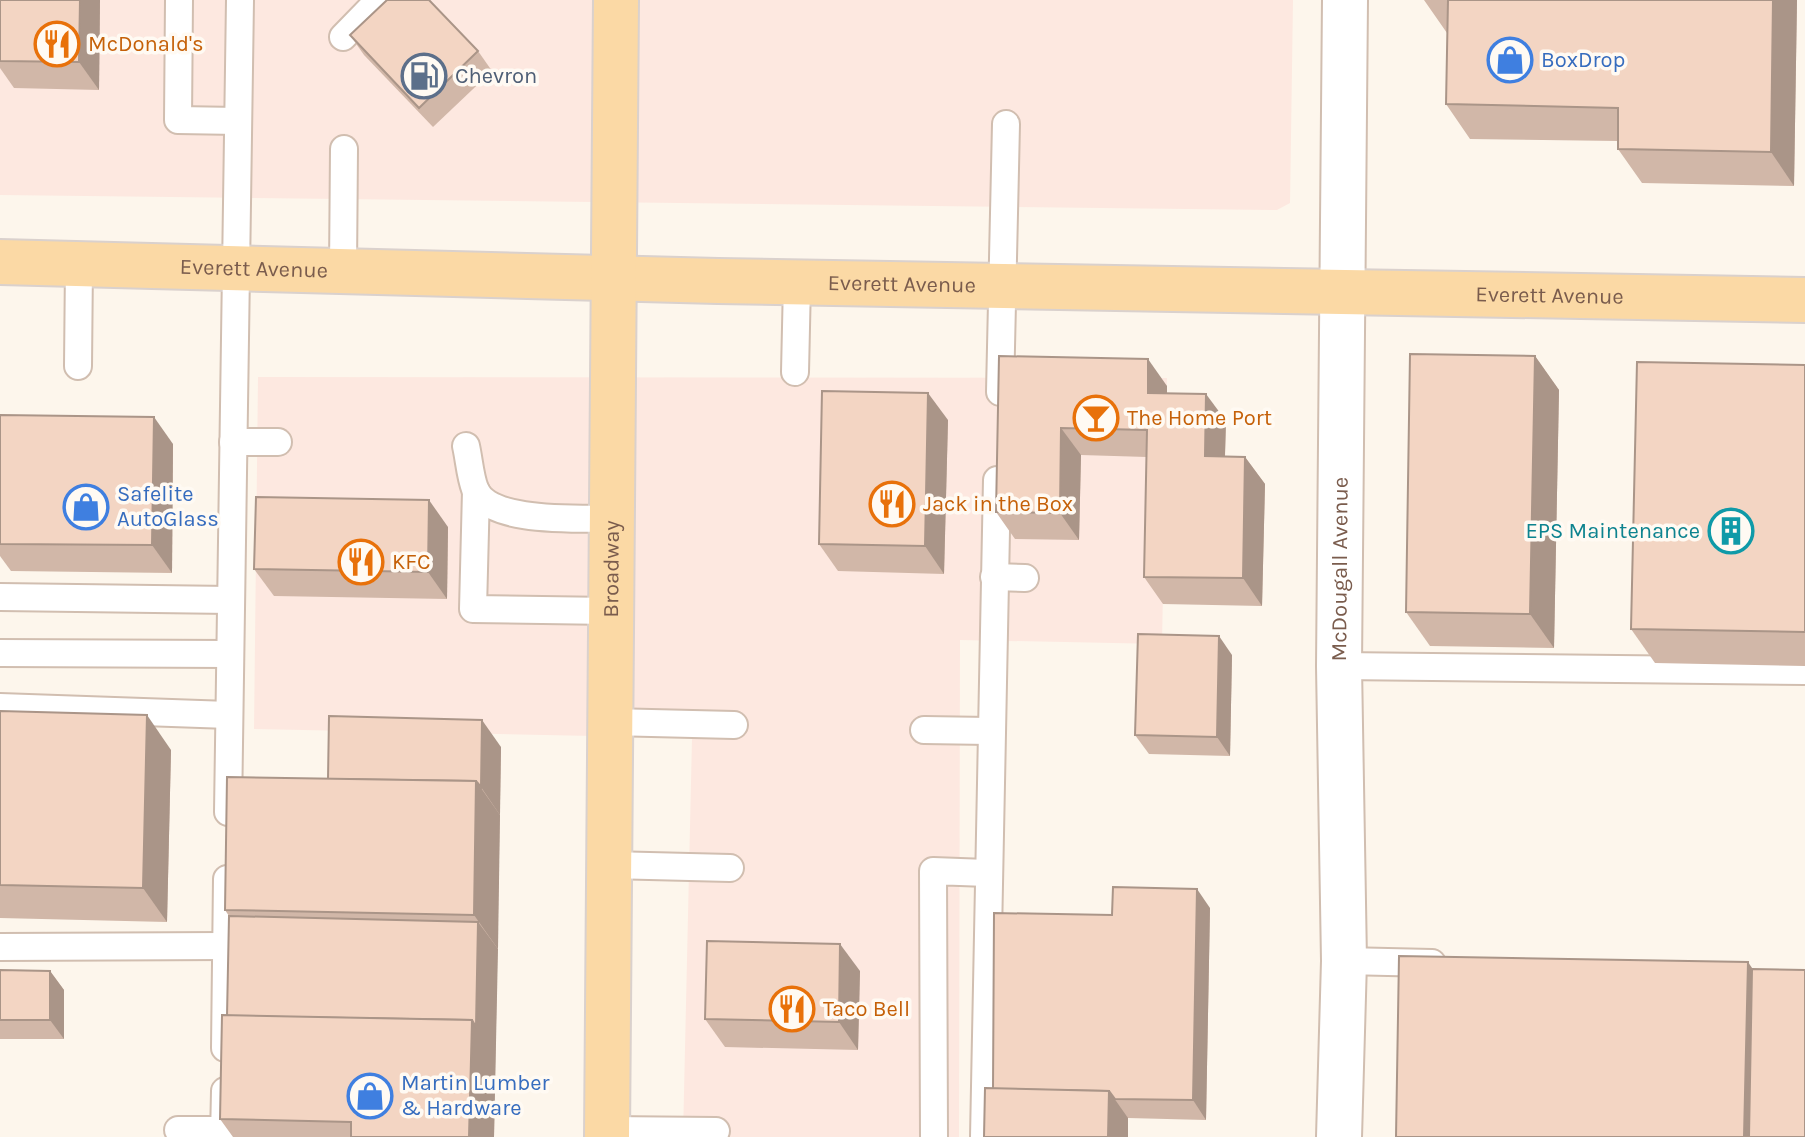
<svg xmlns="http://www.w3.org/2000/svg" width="1805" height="1137" viewBox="0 0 1805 1137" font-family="Karla,sans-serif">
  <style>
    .commercial { fill: #fde8e0 }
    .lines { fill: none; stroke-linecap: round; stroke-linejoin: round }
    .service-casing { stroke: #d1beb0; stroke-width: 30 }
    .minor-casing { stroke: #d1beb0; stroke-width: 48 }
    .primary-casing { stroke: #dad1cd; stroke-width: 48 }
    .service { stroke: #fff; stroke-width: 26 }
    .minor { stroke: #fff; stroke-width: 44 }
    .primary { stroke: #fbd9a5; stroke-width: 44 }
    .wall { fill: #d1b7a8 }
    .shaded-wall { fill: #aa9588 }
    .building { fill: #f3d5c3; stroke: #aa9588; stroke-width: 2 }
    .labels { text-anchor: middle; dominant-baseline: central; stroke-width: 7; stroke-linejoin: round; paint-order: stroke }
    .food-label { font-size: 22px; fill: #c56008; stroke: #fffaf3; text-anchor: start }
    .shop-label { font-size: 22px; fill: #366cbe; stroke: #fffaf3; text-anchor: start }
    .service-label { font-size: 22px; fill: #4e5e75; stroke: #fffaf3; text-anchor: start }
    .street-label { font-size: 22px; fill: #7a5c4d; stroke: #fffaf3 }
    .culture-label { font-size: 22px; fill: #0d838f; stroke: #fffaf3; text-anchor: end }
  </style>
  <rect width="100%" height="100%" fill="#fdf6ec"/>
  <g class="commercial">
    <path d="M0,0H1293L1290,203L1277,210L0,195Z"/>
    <path d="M258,377L1167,378L1162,644L960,640L959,1137H683L692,738L254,729Z"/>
  </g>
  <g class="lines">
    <g class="service-casing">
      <g id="service">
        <path d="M179,0L178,120L238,121"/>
        <path d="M343,37L379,0"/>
        <path d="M343,270L344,149"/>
        <path d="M78,366L79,264"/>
        <path d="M795,372L797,283"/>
        <path d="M1000,392L1006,124"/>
        <path d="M233,442H278"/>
        <path d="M466,446C469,459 470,476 475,489C489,524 579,518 612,519"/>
        <path d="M476,491L473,609L611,611"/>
        <path d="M994,577L1025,578"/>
        <path d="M0,597L231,600"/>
        <path d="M0,653L230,654"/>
        <path d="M1339,666L1805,671"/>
        <path d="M0,707L229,715"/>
        <path d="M610,722L734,725"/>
        <path d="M924,730L989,731"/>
        <path d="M228,812L240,0"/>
        <path d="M609,865L730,868"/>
        <path d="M0,947L226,946"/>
        <path d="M1344,961L1432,963"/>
        <path d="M225,1048L227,879"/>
        <path d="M178,1130H224"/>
        <path d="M607,1130L716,1131"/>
        <path d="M934,1136L933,871L987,873"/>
        <path d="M224,1137L225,1091"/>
        <path d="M984,1137L997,480"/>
      </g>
    </g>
    <g class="minor-casing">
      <g id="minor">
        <path id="s1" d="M1339,1137L1344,961L1339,666L1345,0"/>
      </g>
    </g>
    <g class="primary-casing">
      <g id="primary">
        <path id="s2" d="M0,262L718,281L1805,300"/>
        <path id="s3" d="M607,1137L616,0"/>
      </g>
    </g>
    <use href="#service" class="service"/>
    <use href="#minor" class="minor"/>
    <use href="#primary" class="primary"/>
  </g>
  <g class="wall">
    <path d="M0,0H100L99,90L14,88L0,68Z"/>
    <path d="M1424,0H1797L1794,186L1642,183L1618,149V141L1470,139L1446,104L1447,33Z"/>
    <path d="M350,35L478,51L492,71L433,127L364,55Z"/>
    <path d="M999,356L1167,386V393L1226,421L1225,457H1245L1265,484L1262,606L1163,604L1144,577L1147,457L1081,455L1079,540L1015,539L996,512Z"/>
    <path d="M1535,356L1559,390L1554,648L1430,646L1406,612Z"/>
    <path d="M1805,365V666L1655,663L1631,629Z"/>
    <path d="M0,415L173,444L172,573L11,571L0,556Z"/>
    <path d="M948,420L944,574L838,571L819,544Z"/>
    <path d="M448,527L447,599L274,596L254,569Z"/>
    <path d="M1232,655L1230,756L1149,754L1135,735Z"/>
    <path d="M0,711L171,750L167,922L0,918Z"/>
    <path d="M501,747L494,1137H233L220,1119L227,1016L229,916L225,910L328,779Z"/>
    <path d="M1210,908L1206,1120L1128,1118V1137H984L993,1089L1112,915Z"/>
    <path d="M0,970L50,971L64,990V1039H0Z"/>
    <path d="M860,971L858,1050L725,1047L705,1019Z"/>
  </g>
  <g class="shaded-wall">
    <path d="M80,0H100L99,90L79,62Z"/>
    <path d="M1773,0H1797L1794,186L1771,152Z"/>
    <path d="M1535,356L1559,390L1554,648L1530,614Z"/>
    <path d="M1148,359L1167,386V420L1148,393Z"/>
    <path d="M928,393L948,420L944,574L925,546Z"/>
    <path d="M1206,394L1226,421L1224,484L1205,456Z"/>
    <path d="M154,417L173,444L172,573L152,545Z"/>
    <path d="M1061,428L1081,455L1079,540L1060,513Z"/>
    <path d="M1245,457L1265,484L1262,606L1243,578Z"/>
    <path d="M429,500L448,527L447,599L428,572Z"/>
    <path d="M1219,636L1232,655L1230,756L1217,737Z"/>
    <path d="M147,715L171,750L167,922L143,888Z"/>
    <path d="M482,720L501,747L500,815L481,787Z"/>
    <path d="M476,781L500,815L498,949L474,915Z"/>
    <path d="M1197,889L1210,908L1206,1120L1193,1100Z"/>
    <path d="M478,922L498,949L494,1137H469L472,1020Z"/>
    <path d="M840,944L860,971L858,1050L839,1022Z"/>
    <path d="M1748,962L1771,996L1769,1137H1744Z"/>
    <path d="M50,971L64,990V1039L50,1020Z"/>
    <path d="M1109,1091L1128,1118V1137H1108Z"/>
  </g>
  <g class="building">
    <path d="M0,0H80L79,62L0,61Z"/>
    <path d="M387,0H429L478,51L419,108L350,35Z"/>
    <path d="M1448,0H1773L1771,152L1618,149V108L1446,104Z"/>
    <path d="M1410,354L1535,356L1530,614L1406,612Z"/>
    <path d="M999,356L1148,359V393L1206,394L1205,456L1245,457L1243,578L1144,577L1147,430L1061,428L1060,513L996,512Z"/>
    <path d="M1637,362L1805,365V632L1631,629Z"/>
    <path d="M822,391L928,393L925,546L819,544Z"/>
    <path d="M0,415L154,417L152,545L0,544Z"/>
    <path d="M256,497L429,500L428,572L254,569Z"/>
    <path d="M1138,634L1219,636L1217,737L1135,735Z"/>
    <path d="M0,711L147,715L143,888L0,885Z"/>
    <path d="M329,716L482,720L481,787L476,781L328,779Z"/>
    <path d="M227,777L476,781L474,915L225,910Z"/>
    <path d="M1113,887L1197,889L1193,1100L1115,1099L1109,1091L993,1089L994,913L1112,915Z"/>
    <path d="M229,916L478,922L476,1027L472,1020L227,1016Z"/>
    <path d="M707,941L840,944L839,1022L705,1019Z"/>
    <path d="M1399,956L1748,962L1744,1137H1396Z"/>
    <path d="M1752,969L1805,970V1137H1749Z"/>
    <path d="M0,970L50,971V1020H0Z"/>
    <path d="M222,1015L472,1020L469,1137H351V1122L220,1119Z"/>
    <path d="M985,1088L1109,1091L1108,1137H984Z"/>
  </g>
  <defs>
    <g id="restaurant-ring" transform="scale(2.3)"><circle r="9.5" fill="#fffaf3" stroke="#e8710a" stroke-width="1.5"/><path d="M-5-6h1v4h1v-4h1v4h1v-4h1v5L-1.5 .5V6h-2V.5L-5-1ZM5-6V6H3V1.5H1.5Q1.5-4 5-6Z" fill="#e8710a"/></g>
    <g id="shop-ring" transform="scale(2.3)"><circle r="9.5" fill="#fffaf3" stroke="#3f7fe0" stroke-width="1.5"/><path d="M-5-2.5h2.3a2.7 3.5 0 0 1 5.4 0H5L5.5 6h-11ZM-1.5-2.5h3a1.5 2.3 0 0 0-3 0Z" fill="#3f7fe0"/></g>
    <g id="fuel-ring" transform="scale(2.3)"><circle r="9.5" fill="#fffaf3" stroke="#5c6f8a" stroke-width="1.5"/><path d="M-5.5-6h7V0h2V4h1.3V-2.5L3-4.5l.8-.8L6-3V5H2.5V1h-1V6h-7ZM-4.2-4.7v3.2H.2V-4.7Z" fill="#5c6f8a"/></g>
    <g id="bar-ring" transform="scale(2.3)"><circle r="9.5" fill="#fffaf3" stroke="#e8710a" stroke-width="1.5"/><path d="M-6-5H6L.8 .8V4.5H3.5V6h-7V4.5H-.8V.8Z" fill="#e8710a"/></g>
    <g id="building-ring" transform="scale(2.3)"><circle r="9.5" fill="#fffaf3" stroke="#0f9aa8" stroke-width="1.5"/><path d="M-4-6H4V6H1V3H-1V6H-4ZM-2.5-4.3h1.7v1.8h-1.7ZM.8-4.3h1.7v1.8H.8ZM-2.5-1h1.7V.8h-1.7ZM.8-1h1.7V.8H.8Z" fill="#0f9aa8"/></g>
  </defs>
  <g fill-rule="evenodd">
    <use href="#restaurant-ring" x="57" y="44"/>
    <use href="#shop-ring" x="1510" y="60"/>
    <use href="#fuel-ring" x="424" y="76"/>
    <use href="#bar-ring" x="1096" y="418"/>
    <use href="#restaurant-ring" x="892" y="504"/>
    <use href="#shop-ring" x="86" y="507"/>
    <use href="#building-ring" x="1731" y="531"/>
    <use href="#restaurant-ring" x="361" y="562"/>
    <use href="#restaurant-ring" x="792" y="1009"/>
    <use href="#shop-ring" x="370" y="1096"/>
  </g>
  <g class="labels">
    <g class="food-label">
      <text x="88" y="44">McDonald's</text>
      <text x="1127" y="418">The Home Port</text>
      <text x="923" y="504">Jack in the Box</text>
      <text x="392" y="562">KFC</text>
      <text x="823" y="1009">Taco Bell</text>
    </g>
    <g class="shop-label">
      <text x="1541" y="60">BoxDrop</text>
      <text x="117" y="494">Safelite<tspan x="117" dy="25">AutoGlass</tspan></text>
      <text x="401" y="1083">Martin Lumber<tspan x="401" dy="25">&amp; Hardware</tspan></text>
    </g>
    <g class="service-label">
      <text x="455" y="76">Chevron</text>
    </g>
    <g class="street-label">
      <text stroke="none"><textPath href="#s2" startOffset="254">Everett Avenue</textPath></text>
      <text stroke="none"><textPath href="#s2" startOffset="902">Everett Avenue</textPath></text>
      <text stroke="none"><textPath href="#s2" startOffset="1550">Everett Avenue</textPath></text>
      <text stroke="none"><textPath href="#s3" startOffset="568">Broadway</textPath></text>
      <text stroke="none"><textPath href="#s1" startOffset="568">McDougall Avenue</textPath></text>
    </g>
    <g class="culture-label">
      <text x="1700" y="531">EPS Maintenance</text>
    </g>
  </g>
</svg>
